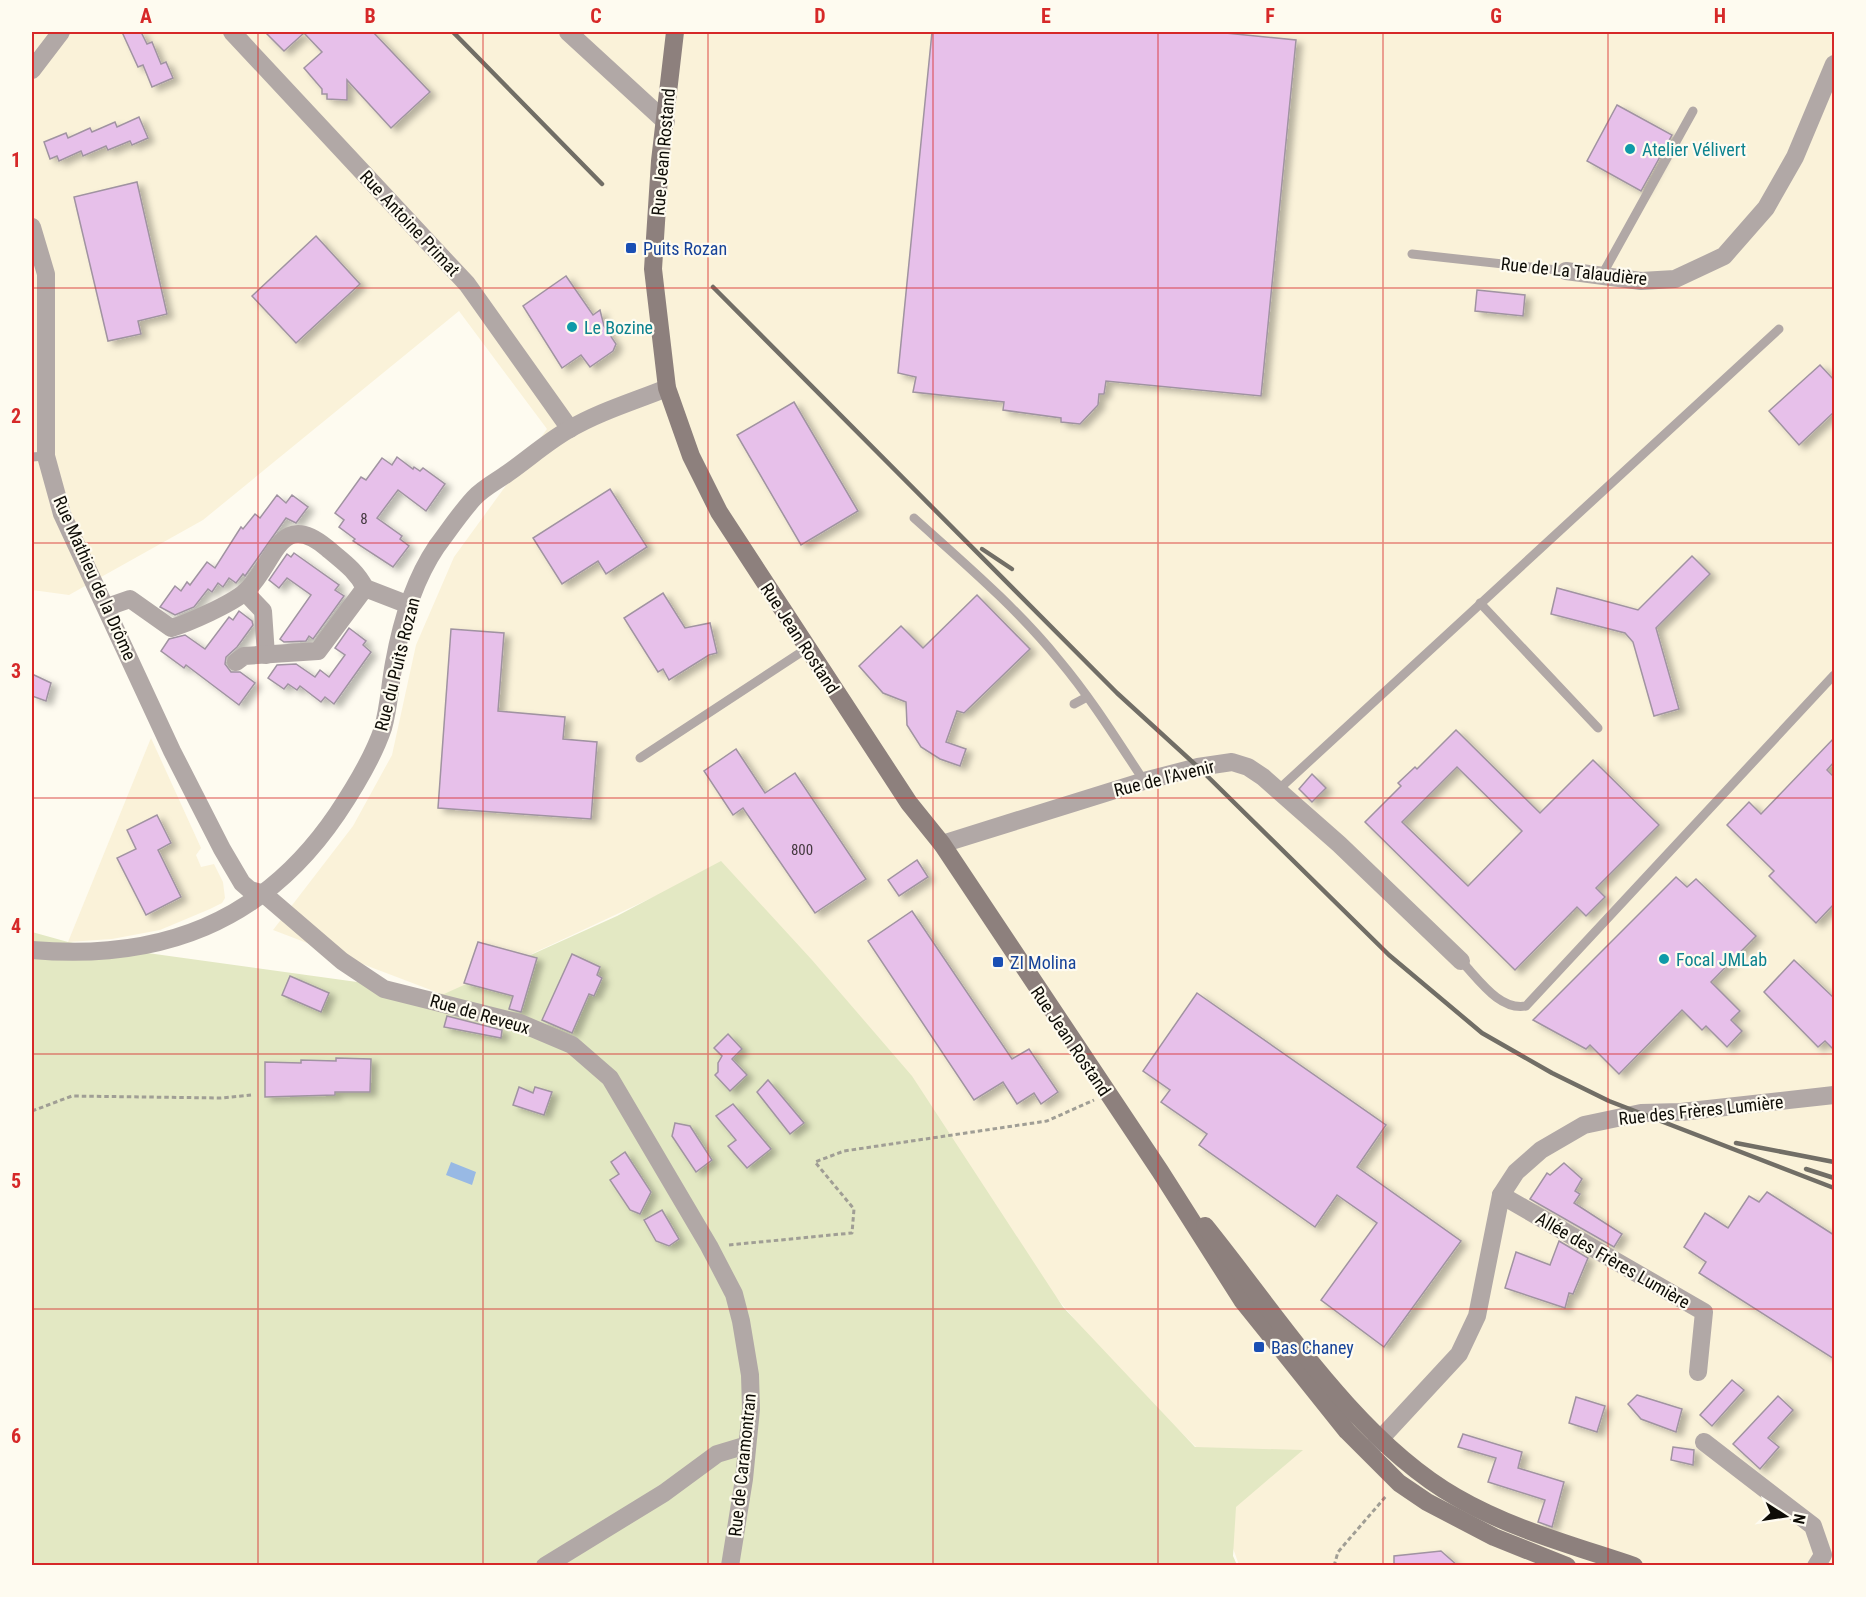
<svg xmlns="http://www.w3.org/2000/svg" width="1866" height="1597" viewBox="0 0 1866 1597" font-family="'Roboto Condensed',sans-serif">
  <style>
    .built { fill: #faf2d9 }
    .green { fill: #e3e8c3 }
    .water { fill: #98b9e4 }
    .building { fill: #e7c0ea; stroke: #a093a1; stroke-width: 1.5; fill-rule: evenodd; filter: url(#shadow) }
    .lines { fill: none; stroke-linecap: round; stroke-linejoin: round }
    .path { stroke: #a09e95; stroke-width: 3; stroke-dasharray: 4.5 3; stroke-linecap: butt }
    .lane { stroke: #b1a8a6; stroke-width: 9 }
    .street { stroke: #b1a8a6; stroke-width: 18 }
    .secondary { stroke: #8d807d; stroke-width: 18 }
    .rail { stroke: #716e66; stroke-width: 4.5 }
    .grid { fill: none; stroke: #d62828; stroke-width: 1.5; stroke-opacity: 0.55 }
    .culture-dot { fill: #0f9aa8; stroke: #fefbf0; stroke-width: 2 }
    .transit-dot { fill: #1a4fb4; stroke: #fefbf0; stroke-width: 2 }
    .labels { text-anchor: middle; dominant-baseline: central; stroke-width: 4.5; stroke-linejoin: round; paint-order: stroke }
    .number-label { font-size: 15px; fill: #44393f }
    .culture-label { font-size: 18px; fill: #0d838f; stroke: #fefbf0; text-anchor: start }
    .street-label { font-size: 18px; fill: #0e0c06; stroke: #fefbf0 }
    .transit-label { font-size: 18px; fill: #164399; stroke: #fefbf0; text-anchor: start }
    .neatline { fill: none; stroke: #d62828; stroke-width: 2 }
    .grid-label { font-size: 20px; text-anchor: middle; font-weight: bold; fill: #d62828 }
  </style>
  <defs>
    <filter id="shadow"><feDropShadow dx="6" dy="4" stdDeviation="3" flood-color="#0004"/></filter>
  </defs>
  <rect width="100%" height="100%" fill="#fefbf0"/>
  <g class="built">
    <path d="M32,32H1834V1565H1239L1197,1448L1115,1368L1016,1249L722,865L444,995L273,930L353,826L392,755L416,645L454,557L547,429L459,311L203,520L69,595L32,590Z"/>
    <path d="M151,738L201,848L196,855L201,867L214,864L223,882L225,898L222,903L210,909L160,930L112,939L68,942Z"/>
  </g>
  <path class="green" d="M721,861L812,960L912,1076L1063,1307L1195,1447L1303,1450L1236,1507L1233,1556L1237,1565H32V932L68,942L444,994L617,916Z"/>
  <path class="water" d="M451,1162L476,1172L472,1185L446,1175Z"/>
  <g class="building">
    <path d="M122,32H141L147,44L152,42L161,64L166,62L173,78L152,87L143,65L138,67Z"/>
    <path d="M265,32H373L430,92L391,128L347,80V100L327,99V94H322V89L304,68L322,52L304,33L284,51Z"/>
    <path d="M932,32H1215L1296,40L1261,396L1106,381L1104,394H1099L1098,405L1080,424L1061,422V418L1003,410L1004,402L913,392L916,377L898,373Z"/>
    <path d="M1617,105L1672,135L1641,191L1587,161Z"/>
    <path d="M139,117L148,138L132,145L130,141L108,150L106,146L83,156L81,151L59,161L57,156L50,159L44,142L66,133L68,138L90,128L92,132L115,122L117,127Z"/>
    <path d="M137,182L167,314L138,321L141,334L108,341L74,197Z"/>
    <path d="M316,236L360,284L296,343L252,296Z"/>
    <path d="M566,276L593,315L600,310L604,326L616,344L613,351L590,367L581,355L562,368L523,306Z"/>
    <path d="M1477,290L1525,295L1523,316L1475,311Z"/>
    <path d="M1820,365L1834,380V412L1799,445L1769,411Z"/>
    <path d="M794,402L858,511L801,545L737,435Z"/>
    <path d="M397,457L413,469L414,467L420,471L423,468L445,484L426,511L398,490L377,518L402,536L400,539L409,546L393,567L353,541L355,539L339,527L344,520L335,513L361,477L366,480L382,458L392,465Z"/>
    <path d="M610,489L647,547L606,574L598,561L562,584L533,538Z"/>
    <path d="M277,495L286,503L292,495L308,507L296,523L286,518L245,576L243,574L236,583L229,578L223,587L218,583L212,592L208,589L194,607L175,615L160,607L175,586L181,591L187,582L190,585L207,562L215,568L241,527L243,529L255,514L260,518Z"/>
    <path d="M294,553L339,585L335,590L344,596L313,639L309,636L306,641L284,642L280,639L311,595L287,578L279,588L269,580L287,554L291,557Z"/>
    <path d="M1692,556L1710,574L1656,628L1679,709L1654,716L1633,642L1625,633L1551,614L1557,588L1638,610Z"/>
    <path d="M663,593L685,628L710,623L717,653L709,655L669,680L663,669L658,672L624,618Z"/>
    <path d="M977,595L1030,649L964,713L957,711L946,742L966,749L960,766L940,759L921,747L907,725L906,702L883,693L859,666L901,626L923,648Z"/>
    <path d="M239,611L252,621L253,625L237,647L226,657L225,664L231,672H240L255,683L239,705L186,665L184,668L161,651L169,639L185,635L205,649L229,617L233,620Z"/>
    <path d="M349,628L366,641L363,645L371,652L334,704L325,697L321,702L300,686L297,690L288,684L284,689L268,678L277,665L296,664L315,677L320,670L329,677L345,655L335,648Z"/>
    <path d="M451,629L504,633L498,711L565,717L563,739L597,742L591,819L438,808Z"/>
    <path d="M32,674L51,683L46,701L32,696Z"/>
    <path d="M1456,730L1540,813L1593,760L1659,825L1596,888L1605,897L1586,916L1577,907L1515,970L1365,822L1401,786L1398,783L1415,767L1417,769ZM1457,767L1522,831L1468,886L1402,822Z"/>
    <path d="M1834,738V762L1827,770L1834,777V904L1816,923L1769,876L1774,871L1727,825L1749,802L1761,814Z"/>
    <path d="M736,749L765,793L795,773L866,879L815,913L743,808L733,815L704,771Z"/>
    <path d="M1312,774L1326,788L1312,802L1299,789Z"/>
    <path d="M157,815L171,843L158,850L181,897L146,915L117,858L136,849L127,830Z"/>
    <path d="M917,860L928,877L899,896L888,880Z"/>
    <path d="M1676,877L1687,887L1696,879L1756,936L1711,982L1740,1011L1731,1020L1742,1031L1727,1047L1706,1026L1702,1030L1682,1010L1619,1074L1590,1045L1586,1049L1533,1020Z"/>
    <path d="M912,911L1012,1059L1029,1049L1058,1092L1041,1104L1034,1093L1017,1104L1003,1082L974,1100L868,941Z"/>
    <path d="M478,942L537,958L521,1012L509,1009L513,996L464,983Z"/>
    <path d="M572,954L600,967L597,975L602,978L594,996L589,994L572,1033L542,1020Z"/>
    <path d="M1794,960L1834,998V1050L1825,1041L1818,1047L1764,992Z"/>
    <path d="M290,976L329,993L321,1012L282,995Z"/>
    <path d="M1197,993L1386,1125L1357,1167L1461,1241L1384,1347L1321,1300L1377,1223L1337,1195L1315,1227L1199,1145L1207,1134L1161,1102L1170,1090L1143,1071Z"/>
    <path d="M447,1016L502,1030L501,1038L444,1027Z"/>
    <path d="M728,1034L742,1049L732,1059L747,1075L730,1091L715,1075L718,1072V1063L722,1056L714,1048Z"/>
    <path d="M336,1058L371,1059L370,1092H335V1095L265,1097V1062L301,1063V1060L336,1061Z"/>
    <path d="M768,1080L804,1123L790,1134L757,1092Z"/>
    <path d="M519,1087L533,1093L535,1087L552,1092L544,1115L513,1105Z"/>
    <path d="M733,1104L771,1149L747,1168L728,1146L736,1140L716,1116Z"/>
    <path d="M675,1123L690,1126L712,1160L696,1172L672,1136Z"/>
    <path d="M625,1152L651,1192L640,1214L630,1210L610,1180L619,1174L611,1162Z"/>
    <path d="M1564,1163L1582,1179L1575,1191L1580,1194L1574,1203L1622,1234L1614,1247L1530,1199L1547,1173L1550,1175Z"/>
    <path d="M1767,1192L1834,1235V1359L1699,1273L1706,1262L1684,1247L1705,1213L1728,1228L1749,1196L1759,1202Z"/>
    <path d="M662,1210L679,1239L669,1246L656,1241L644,1220Z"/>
    <path d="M1559,1241L1588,1258L1573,1294L1569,1293L1565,1308L1505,1288L1516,1252L1550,1265Z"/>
    <path d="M1732,1380L1744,1390L1712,1426L1700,1415Z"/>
    <path d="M1637,1395L1682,1409L1676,1432L1641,1419L1628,1404Z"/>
    <path d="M1778,1396L1793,1410L1768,1438L1779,1447L1760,1469L1733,1444Z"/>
    <path d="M1576,1397L1605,1406L1597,1432L1569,1423Z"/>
    <path d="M1463,1434L1522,1452L1518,1468L1564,1482L1552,1527L1538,1522L1545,1500L1488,1482L1496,1458L1458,1447Z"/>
    <path d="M1673,1447L1694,1450L1693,1465L1671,1460Z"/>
    <path d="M1441,1551L1458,1566H1394V1556Z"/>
  </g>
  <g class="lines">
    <g class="path">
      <path d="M32,1111L72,1096L221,1098L251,1095"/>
      <path d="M729,1245L852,1233L854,1209L815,1162L844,1151L1047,1121L1094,1100"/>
      <path d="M1334,1566L1338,1552L1387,1495"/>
    </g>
    <g class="lane">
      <path d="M1412,254L1566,271"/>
      <path d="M1602,275L1693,111"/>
      <path d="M32,457L46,456"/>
      <path d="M914,518C964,563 1017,608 1059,660C1091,698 1117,740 1144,781"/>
      <path d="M1480,603L1598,728"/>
      <path d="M1074,704L1087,697"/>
      <path d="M640,758L806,649"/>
      <path d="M1278,790L1779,329"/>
      <path d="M1461,961C1478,978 1499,1011 1526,1006L1834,675"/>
    </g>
    <g class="street">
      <path d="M232,32L467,284L570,429"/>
      <path d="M568,32L666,122"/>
      <path d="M32,70L61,32"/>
      <path d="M32,227L46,274V456L62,514L172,751L222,849L242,883L250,890L264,894L342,961L384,989L520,1023L572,1045L610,1078L709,1246L734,1294L741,1321L750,1375L751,1409L744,1479L730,1566"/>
      <path d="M1566,271L1641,281L1675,279L1724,256L1766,208L1795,157L1834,64"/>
      <path d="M245,592L263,611L266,655"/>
      <path d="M107,607L130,599L171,628C189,623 231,604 245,592C275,566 278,507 327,548C342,561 356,570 365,588"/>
      <path d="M236,662L244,656L318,651L365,588L409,605"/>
      <path d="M942,844L1144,781L1198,767L1232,762L1248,767L1263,777L1339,844L1461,961"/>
      <path d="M32,950C160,961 263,923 337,814C355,787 373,758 383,728C389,707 390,684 394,663C401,624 414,580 437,546C449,530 461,512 474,498C483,488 497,481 508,473C528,459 547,442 568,430C598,412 635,401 667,388"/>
      <path d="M1501,1195L1704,1312L1698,1372"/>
      <path d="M1704,1442L1813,1526L1823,1555L1816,1566"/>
      <path d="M1371,1449L1459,1354L1477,1316L1501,1195L1516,1172L1541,1150L1584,1125L1641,1113L1681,1112L1834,1095"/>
      <path d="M545,1566L664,1493L717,1454L747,1445"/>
    </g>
    <g class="secondary">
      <path d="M675,32L660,161L653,269L667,388L691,456L719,512L909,803L942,844L1160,1171L1242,1300L1347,1431L1399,1483L1427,1502L1494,1537L1567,1566"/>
      <path d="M1205,1226C1277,1315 1356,1440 1456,1497C1511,1529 1575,1546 1634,1566"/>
    </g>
    <g class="rail">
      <path d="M453,32L602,184"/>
      <path d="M713,287L1117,693L1198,767L1389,955L1482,1033L1552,1073L1609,1101L1834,1188"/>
      <path d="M982,549L1012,569"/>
      <path d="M1736,1143L1834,1162"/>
      <path d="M1806,1169L1834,1178"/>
    </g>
  </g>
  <path class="grid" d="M258,32V1566M483,32V1566M708,32V1566M933,32V1566M1158,32V1566M1383,32V1566M1608,32V1566M32,288H1834M32,543H1834M32,798H1834M32,1054H1834M32,1309H1834"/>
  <g class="culture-dot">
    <circle cx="1630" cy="149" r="6"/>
    <circle cx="572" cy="327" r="6"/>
    <circle cx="1664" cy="959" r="6"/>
  </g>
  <g class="transit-dot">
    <rect x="625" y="242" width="12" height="12" rx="3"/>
    <rect x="992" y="956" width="12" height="12" rx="3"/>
    <rect x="1253" y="1341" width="12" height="12" rx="3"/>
  </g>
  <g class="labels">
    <g class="number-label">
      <text x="364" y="519">8</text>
      <text x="802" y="850">800</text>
    </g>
    <g class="culture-label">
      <text x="1642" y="149">Atelier Vélivert</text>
      <text x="584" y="327">Le Bozine</text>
      <text x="1676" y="959">Focal JMLab</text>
    </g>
    <g class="street-label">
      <text transform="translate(663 152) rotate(-85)">Rue Jean Rostand</text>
      <text transform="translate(410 223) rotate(47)">Rue Antoine Primat</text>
      <text transform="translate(1574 271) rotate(6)">Rue de La Talaudière</text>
      <text transform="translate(95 578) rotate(66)">Rue Mathieu de la Drôme</text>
      <text transform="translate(800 638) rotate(57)">Rue Jean Rostand</text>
      <text transform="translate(397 664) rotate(-76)">Rue du Puits Rozan</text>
      <text transform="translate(1164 778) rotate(-14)">Rue de l'Avenir</text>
      <text transform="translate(480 1014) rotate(16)">Rue de Reveux</text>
      <text transform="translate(1071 1041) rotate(56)">Rue Jean Rostand</text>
      <text transform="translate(1701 1110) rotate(-6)">Rue des Frères Lumière</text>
      <text transform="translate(1613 1260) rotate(30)">Allée des Frères Lumière</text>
      <text transform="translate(742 1465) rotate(-84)">Rue de Caramontran</text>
    </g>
    <g class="transit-label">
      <text x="643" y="248">Puits Rozan</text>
      <text x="1010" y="962">ZI Molina</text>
      <text x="1271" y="1347">Bas Chaney</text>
    </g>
  </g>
  <rect width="1866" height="1597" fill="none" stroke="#fefbf0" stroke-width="66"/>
  <g transform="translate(1785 1516) rotate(102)" stroke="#fefbf0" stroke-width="4.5" paint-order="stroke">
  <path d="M0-4.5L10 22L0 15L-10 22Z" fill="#0e0c06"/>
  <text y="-9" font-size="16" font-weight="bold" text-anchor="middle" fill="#0e0c06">N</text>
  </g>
  <rect x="33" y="33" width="1800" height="1531" class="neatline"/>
  <g class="grid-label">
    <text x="146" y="23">A</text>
    <text x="370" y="23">B</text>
    <text x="596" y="23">C</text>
    <text x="820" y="23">D</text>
    <text x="1046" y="23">E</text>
    <text x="1270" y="23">F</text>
    <text x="1496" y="23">G</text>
    <text x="1720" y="23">H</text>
    <text x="16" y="167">1</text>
    <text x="16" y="423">2</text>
    <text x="16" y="678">3</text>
    <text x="16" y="933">4</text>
    <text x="16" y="1188">5</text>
    <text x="16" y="1443">6</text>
  </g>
</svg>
